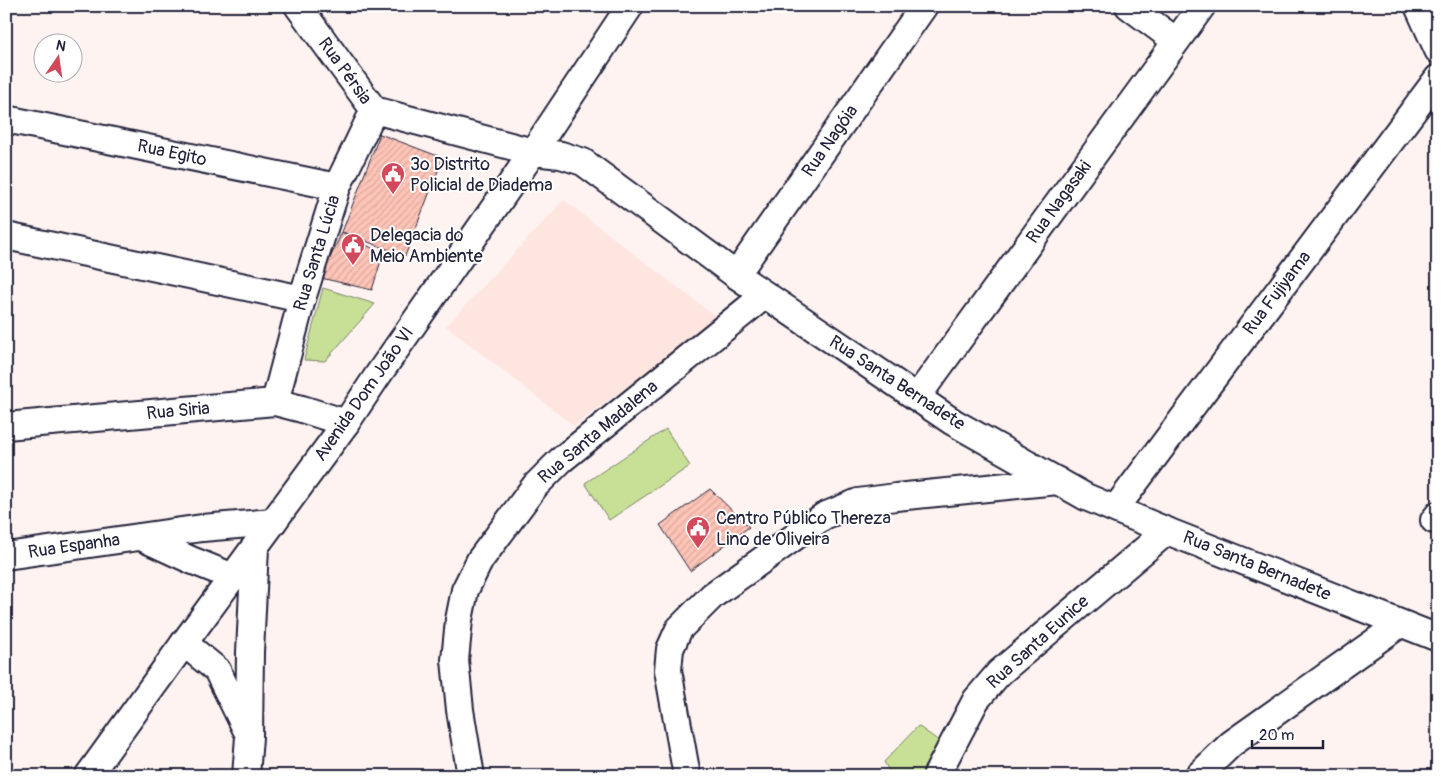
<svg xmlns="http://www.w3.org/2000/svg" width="1444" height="782" viewBox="0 0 1444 782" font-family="Pangolin,sans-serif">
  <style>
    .built { fill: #ffe5e0 }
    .green { fill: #c8e096; stroke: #758168 }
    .building { fill: url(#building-hatch); stroke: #22223b }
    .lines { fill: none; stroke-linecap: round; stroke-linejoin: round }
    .minor-casing { stroke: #22223b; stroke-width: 30 }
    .minor { stroke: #fff; stroke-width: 26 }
    .labels { text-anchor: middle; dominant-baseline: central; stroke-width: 4; stroke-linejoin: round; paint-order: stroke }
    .street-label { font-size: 18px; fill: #22223b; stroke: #fff }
    .poi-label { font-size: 18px; fill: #22223b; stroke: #fff; text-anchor: start }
  </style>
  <defs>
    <pattern id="building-hatch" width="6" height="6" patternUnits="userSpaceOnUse" patternTransform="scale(1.25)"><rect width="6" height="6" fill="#fec4b7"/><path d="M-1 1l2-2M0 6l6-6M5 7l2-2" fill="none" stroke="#d9a89e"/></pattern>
  </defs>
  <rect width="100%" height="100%" fill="#fff3f1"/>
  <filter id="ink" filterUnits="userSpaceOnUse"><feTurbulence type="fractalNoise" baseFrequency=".02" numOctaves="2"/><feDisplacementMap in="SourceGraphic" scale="10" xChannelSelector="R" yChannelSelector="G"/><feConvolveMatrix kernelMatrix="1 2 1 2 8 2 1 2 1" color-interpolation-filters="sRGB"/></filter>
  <g filter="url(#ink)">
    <path class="built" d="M564,200L719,319L574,426L446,326Z"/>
    <g class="green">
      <path d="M323,288L375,304L325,361L304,360Z"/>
      <path d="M666,429L690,466L609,520L585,483Z"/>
      <path d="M918,726L946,746L933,776H892L884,762Z"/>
    </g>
    <g class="building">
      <path d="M380,134L443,158L405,256L342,232Z"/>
      <path d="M342,232L383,254L372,290L321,278Z"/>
      <path d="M710,489L749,527L690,571L660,525Z"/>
    </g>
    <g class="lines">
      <g class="minor-casing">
        <g id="minor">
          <path d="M298,6L374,110"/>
          <path d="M1129,6L1176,41"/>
          <path d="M1418,6L1438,50"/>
          <path d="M374,110L533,152L561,155L583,162L736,275L953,422L1086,497L1167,531L1438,638"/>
          <path d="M6,119L337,187"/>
          <path d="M6,236L302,299"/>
          <path d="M736,275L924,6"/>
          <path d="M917,397L1202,6"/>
          <path d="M275,402L302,299L337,187L374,110"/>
          <path d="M6,426L275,402L302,409L346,423"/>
          <path d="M1116,508L1438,78"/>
          <path d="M1434,520L1438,515"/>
          <path d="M141,537L191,560L233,577"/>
          <path d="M6,556L202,528L273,522"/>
          <path d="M184,643L217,670L246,729"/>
          <path d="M88,776L184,643L346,423L378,375L533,152L630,6"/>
          <path d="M246,776L249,737L250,652L255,548"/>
          <path d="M471,776L460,710L455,660L459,620L465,590L480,560L535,486L561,460L765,295"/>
          <path d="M687,776L668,670L670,649L679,629L713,595L824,516L858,502L896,497L1058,481"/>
          <path d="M936,776L976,700L999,673L1167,531"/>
          <path d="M1198,776L1231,744L1400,624"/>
        </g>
      </g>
      <use href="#minor" class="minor"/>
    </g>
  </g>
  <defs>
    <g id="civic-pin" transform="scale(1.25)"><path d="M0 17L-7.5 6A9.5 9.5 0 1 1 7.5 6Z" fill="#d1495b" stroke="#fff"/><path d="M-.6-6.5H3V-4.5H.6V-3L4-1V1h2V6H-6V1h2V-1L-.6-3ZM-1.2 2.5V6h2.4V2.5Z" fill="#fff"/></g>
  </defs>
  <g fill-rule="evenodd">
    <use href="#civic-pin" x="393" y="174"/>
    <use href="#civic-pin" x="353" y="245"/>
    <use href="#civic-pin" x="698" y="528"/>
  </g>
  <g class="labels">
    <g class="street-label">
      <text transform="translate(345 71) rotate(54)">Rua Pérsia</text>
      <text transform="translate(830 141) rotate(-55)">Rua Nagóia</text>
      <text transform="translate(172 153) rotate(12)">Rua Egito</text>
      <text transform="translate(1059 202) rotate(-54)">Rua Nagasaki</text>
      <text transform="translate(317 253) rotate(-73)">Rua Santa Lúcia</text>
      <text transform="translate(1277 293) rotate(-53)">Rua Fujiyama</text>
      <text transform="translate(897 383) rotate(33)">Rua Santa Bernadete</text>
      <text transform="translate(364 394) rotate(-55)">Avenida Dom João VI</text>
      <text transform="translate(178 411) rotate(-5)">Rua Siria</text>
      <text transform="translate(598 432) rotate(-40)">Rua Santa Madalena</text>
      <text transform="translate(74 546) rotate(-8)">Rua Espanha</text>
      <text transform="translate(1257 566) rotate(22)">Rua Santa Bernadete</text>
      <text transform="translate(1038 642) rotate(-42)">Rua Santa Eunice</text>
    </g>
    <g class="poi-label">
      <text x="410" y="164">3º Distrito<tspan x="410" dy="21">Policial de Diadema</tspan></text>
      <text x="370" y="235">Delegacia do<tspan x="370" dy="21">Meio Ambiente</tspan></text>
      <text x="716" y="518">Centro Público Thereza<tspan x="716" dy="21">Lino de Oliveira</tspan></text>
    </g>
  </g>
  <rect width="1444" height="782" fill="none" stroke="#fff" stroke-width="25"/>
  <rect x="12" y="12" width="1419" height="757" fill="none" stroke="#22223b" stroke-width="2" filter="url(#ink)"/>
  <g transform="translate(58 58) rotate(13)"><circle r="24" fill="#ffffff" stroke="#a7a7b1"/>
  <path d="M0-4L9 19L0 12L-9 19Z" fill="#d1495b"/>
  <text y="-8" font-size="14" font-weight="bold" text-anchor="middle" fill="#22223b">N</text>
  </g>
  <path d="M1252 740v8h71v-8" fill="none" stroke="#22223b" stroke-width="2.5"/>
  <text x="1259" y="740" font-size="15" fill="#22223b" stroke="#ffffff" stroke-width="4" paint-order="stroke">20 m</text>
</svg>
